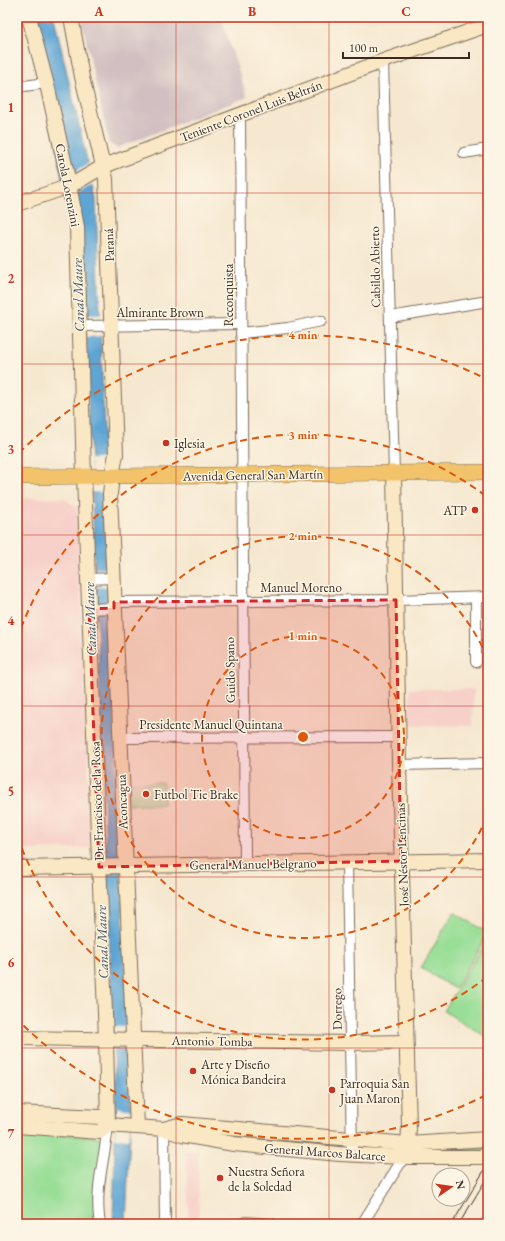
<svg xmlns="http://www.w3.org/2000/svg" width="505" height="1241" viewBox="0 0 505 1241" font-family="'EB Garamond',serif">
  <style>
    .built { fill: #f7d1c9 }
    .industrial { fill: #d2bfc1 }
    .grass { fill: url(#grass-tufts); stroke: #6a845a }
    .park { fill: #99de97; stroke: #6a845a }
    .water { fill: #5ea5d4; stroke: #4c6879 }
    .pier { fill: #f6e8d0 }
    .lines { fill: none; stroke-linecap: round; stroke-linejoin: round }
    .street-casing { stroke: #7c6c5c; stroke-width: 12 }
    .secondary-casing { stroke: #7c6c5c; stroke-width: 16 }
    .primary-casing { stroke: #7c6c5c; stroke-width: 16 }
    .street { stroke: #fff; stroke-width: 10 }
    .secondary { stroke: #fae7c3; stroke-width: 14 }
    .primary { stroke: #f2c36a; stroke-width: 15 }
    .tram { stroke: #3b2a1e; stroke-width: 1 }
    .marked { fill: #d62828; fill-opacity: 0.2; stroke: #d62828; stroke-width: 3; stroke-dasharray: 8 5; stroke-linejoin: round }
    .grid { fill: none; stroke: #c8321e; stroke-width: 1; stroke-opacity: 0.55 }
    .ring { fill: none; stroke: #df570d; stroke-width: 2; stroke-dasharray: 7 5 }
    .poi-dot { fill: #c8321e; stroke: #fcf5e5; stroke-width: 1.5 }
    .labels { text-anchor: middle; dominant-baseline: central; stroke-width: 3; stroke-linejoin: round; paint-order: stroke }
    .street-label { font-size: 13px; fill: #3b2a1e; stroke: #fcf5e5 }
    .poi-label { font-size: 13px; fill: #3b2a1e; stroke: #fcf5e5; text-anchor: start }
    .water-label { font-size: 14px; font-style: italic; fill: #47555e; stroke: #fcf5e5 }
    .centre { fill: #df570d; stroke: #fcf5e5; stroke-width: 2 }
    .ring-label { font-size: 12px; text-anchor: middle; font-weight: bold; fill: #df570d; stroke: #fcf5e5; stroke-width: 3; stroke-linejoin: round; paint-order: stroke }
    .neatline { fill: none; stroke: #c8321e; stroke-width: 1.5 }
    .grid-label { font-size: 13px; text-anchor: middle; font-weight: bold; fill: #c8321e }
  </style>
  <defs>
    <pattern id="grass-tufts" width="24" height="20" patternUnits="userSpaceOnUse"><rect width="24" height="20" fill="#99de97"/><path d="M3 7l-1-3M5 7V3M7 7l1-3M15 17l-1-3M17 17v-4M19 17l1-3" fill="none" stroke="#85bf82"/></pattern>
  </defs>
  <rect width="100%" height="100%" fill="#fcf5e5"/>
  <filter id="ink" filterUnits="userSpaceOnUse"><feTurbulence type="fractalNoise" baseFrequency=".025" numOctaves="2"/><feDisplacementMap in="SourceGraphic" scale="8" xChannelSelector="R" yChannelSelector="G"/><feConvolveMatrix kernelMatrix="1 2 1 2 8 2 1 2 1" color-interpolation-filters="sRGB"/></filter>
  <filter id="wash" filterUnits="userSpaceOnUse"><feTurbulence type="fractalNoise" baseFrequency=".012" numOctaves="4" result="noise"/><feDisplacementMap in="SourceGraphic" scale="16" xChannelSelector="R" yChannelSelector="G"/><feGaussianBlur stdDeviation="0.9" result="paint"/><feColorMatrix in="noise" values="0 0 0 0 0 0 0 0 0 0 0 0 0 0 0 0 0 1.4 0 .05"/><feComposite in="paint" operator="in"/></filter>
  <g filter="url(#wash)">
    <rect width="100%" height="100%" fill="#f6e8d0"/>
    <g class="built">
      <path d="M17,498H63L77,507L86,707L91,848L17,850Z"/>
      <path d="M409,689H474L473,726L409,725Z"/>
      <path d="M186,1151L198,1152L199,1224H189Z"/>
    </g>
    <path class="industrial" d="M81,17H221L247,97L117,148L109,143Z"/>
    <g class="grass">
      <path d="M190,1129L342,1144V1149L239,1140Z"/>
      <path d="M488,1143V1151L420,1152L418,1149Z"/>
    </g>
    <g class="park">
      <path d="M128,782L163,783V804H128Z"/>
      <path d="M454,912L488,933L455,989L421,968Z"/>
      <path d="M488,938V1038L444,1011Z"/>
      <path d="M17,1130L107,1138L100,1224H17Z"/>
    </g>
    <path class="water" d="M35,17H54L96,199L110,604L131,1110L126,1224H113L116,1107L85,315Z"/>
    <g class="pier">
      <path d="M89,163L94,184L77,193L73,173Z"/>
      <path d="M85,315H101V336L86,337Z"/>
      <path d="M90,459H105L106,492H92Z"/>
      <path d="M109,568L110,587H96L95,569Z"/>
      <path d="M113,1027H127L128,1049H114Z"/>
      <path d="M116,1107L131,1110L129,1139L115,1138Z"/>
    </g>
  </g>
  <g filter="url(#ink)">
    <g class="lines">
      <g class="street-casing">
        <g id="street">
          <path d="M383,61L394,473"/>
          <path d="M17,87L46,83"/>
          <path d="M240,115L245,865"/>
          <path d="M464,153L488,149"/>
          <path d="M390,317L488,301"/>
          <path d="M80,326L241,324"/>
          <path d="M241,333L288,328L321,321"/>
          <path d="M88,579L113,578"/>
          <path d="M114,602L396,600L488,597"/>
          <path d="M89,609L114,608"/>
          <path d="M476,662V598"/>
          <path d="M119,738L398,737"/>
          <path d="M399,765L488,763"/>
          <path d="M347,862L352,1155"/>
          <path d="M164,1129L165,1224"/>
          <path d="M246,1222L272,1224"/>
          <path d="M100,1224C94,1189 105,1159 108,1125"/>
          <path d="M362,1224L404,1157"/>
        </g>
      </g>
      <g class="secondary-casing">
        <g id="secondary">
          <path d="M29,17L48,89L67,174L77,227L84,477L106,1039L108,1125"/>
          <path d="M71,17L82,77L106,179L116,454L112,476L110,494C117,705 126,916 137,1127"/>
          <path d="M17,204L70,186L104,166L383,61L488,25"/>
          <path d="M394,473L399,765L409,1128L408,1144L404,1157"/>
          <path d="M17,868L488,860"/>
          <path d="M17,1038L350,1043L406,1042"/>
          <path d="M17,1113L100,1117L108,1125"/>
          <path d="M17,1126L100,1132L108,1125L164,1129L182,1135L234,1144L339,1154L404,1157H488"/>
          <path d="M164,1129L182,1124L408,1144L488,1139"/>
        </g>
      </g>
      <g class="primary-casing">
        <path id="primary" d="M17,477L488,472"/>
      </g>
      <use href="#street" class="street"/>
      <use href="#secondary" class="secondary"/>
      <use href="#primary" class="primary"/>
      <g class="tram">
        <path d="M452,1224L488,1164"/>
        <path d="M459,1224L488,1176"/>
      </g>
    </g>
  </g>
  <path class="marked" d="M396,600L401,861L99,867L89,609L114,608V602Z"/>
  <path class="grid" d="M176,17V1224M329,17V1224M17,193H488M17,364H488M17,535H488M17,706H488M17,877H488M17,1048H488"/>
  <g class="ring">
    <circle cx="303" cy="737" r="101"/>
    <path d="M487 817A201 201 0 1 1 487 657"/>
    <path d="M487 977A302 302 0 0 1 17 835M17 639A302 302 0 0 1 487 497"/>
    <path d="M486 1095A402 402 0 0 1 19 1021M19 453A402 402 0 0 1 486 379"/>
  </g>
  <g class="poi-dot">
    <circle cx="166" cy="443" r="4"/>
    <circle cx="475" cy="510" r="4"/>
    <circle cx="146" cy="794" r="4"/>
    <circle cx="193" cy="1071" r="4"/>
    <circle cx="332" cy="1090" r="4"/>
    <circle cx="220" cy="1178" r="4"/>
  </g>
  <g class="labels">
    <g class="street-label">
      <text transform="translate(251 111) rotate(-21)">Teniente Coronel Luis Beltrán</text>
      <text transform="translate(68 185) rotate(79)">Carola Lorenzini</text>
      <text transform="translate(109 245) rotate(-92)">Paraná</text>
      <text transform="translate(375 267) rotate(-91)">Cabildo Abierto</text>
      <text transform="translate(228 295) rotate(-90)">Reconquista</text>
      <text x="160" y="312">Almirante Brown</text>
      <text transform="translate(253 475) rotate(-1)">Avenida General San Martín</text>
      <text x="301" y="587">Manuel Moreno</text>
      <text transform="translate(230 670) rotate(-91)">Guido Spano</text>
      <text x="211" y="724">Presidente Manuel Quintana</text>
      <text transform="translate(97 801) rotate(-92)">Dr. Francisco de la Rosa</text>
      <text transform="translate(122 802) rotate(-92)">Aconcagua</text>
      <text transform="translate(402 855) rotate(-92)">José Néstor Lencinas</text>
      <text transform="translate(253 864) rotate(-1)">General Manuel Belgrano</text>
      <text transform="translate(337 1009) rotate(-91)">Dorrego</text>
      <text transform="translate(212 1041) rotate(1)">Antonio Tomba</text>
      <text transform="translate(325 1152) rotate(4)">General Marcos Balcarce</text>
    </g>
    <g class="poi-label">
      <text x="174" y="443">Iglesia</text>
      <text x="467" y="510" text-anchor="end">ATP</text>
      <text x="154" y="794">Futbol Tie Brake</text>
      <text x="201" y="1064">Arte y Diseño<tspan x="201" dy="15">Mónica Bandeira</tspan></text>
      <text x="340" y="1083">Parroquia San<tspan x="340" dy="15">Juan Maron</tspan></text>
      <text x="228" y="1171">Nuestra Señora<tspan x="228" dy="15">de la Soledad</tspan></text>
    </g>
    <g class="water-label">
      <text transform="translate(78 295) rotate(-92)">Canal Maure</text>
      <text transform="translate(90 619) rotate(-92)">Canal Maure</text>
      <text transform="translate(102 942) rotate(-92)">Canal Maure</text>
    </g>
  </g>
  <circle cx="303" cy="737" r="6" class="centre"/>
  <g class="ring-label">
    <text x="303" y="339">4 min</text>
    <text x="303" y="439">3 min</text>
    <text x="303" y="540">2 min</text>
    <text x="303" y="640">1 min</text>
  </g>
  <rect width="505" height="1241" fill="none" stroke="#fcf5e5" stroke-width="44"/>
  <g transform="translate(451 1187) rotate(77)"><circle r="19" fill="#fcf5e5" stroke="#afa495"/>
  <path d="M0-3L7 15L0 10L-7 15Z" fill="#c8321e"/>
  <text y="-6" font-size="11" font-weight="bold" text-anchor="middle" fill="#3b2a1e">N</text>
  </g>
  <path d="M343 52v6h126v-6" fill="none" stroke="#3b2a1e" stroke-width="2"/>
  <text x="349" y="52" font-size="12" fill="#3b2a1e" stroke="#fcf5e5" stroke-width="3" paint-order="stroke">100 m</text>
  <rect x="22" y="22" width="461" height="1197" class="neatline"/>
  <g class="grid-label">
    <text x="99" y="16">A</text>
    <text x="252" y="16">B</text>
    <text x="406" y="16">C</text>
    <text x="11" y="112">1</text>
    <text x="11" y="283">2</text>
    <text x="11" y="454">3</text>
    <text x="11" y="625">4</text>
    <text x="11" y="796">5</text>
    <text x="11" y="967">6</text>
    <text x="11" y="1138">7</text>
  </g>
</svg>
